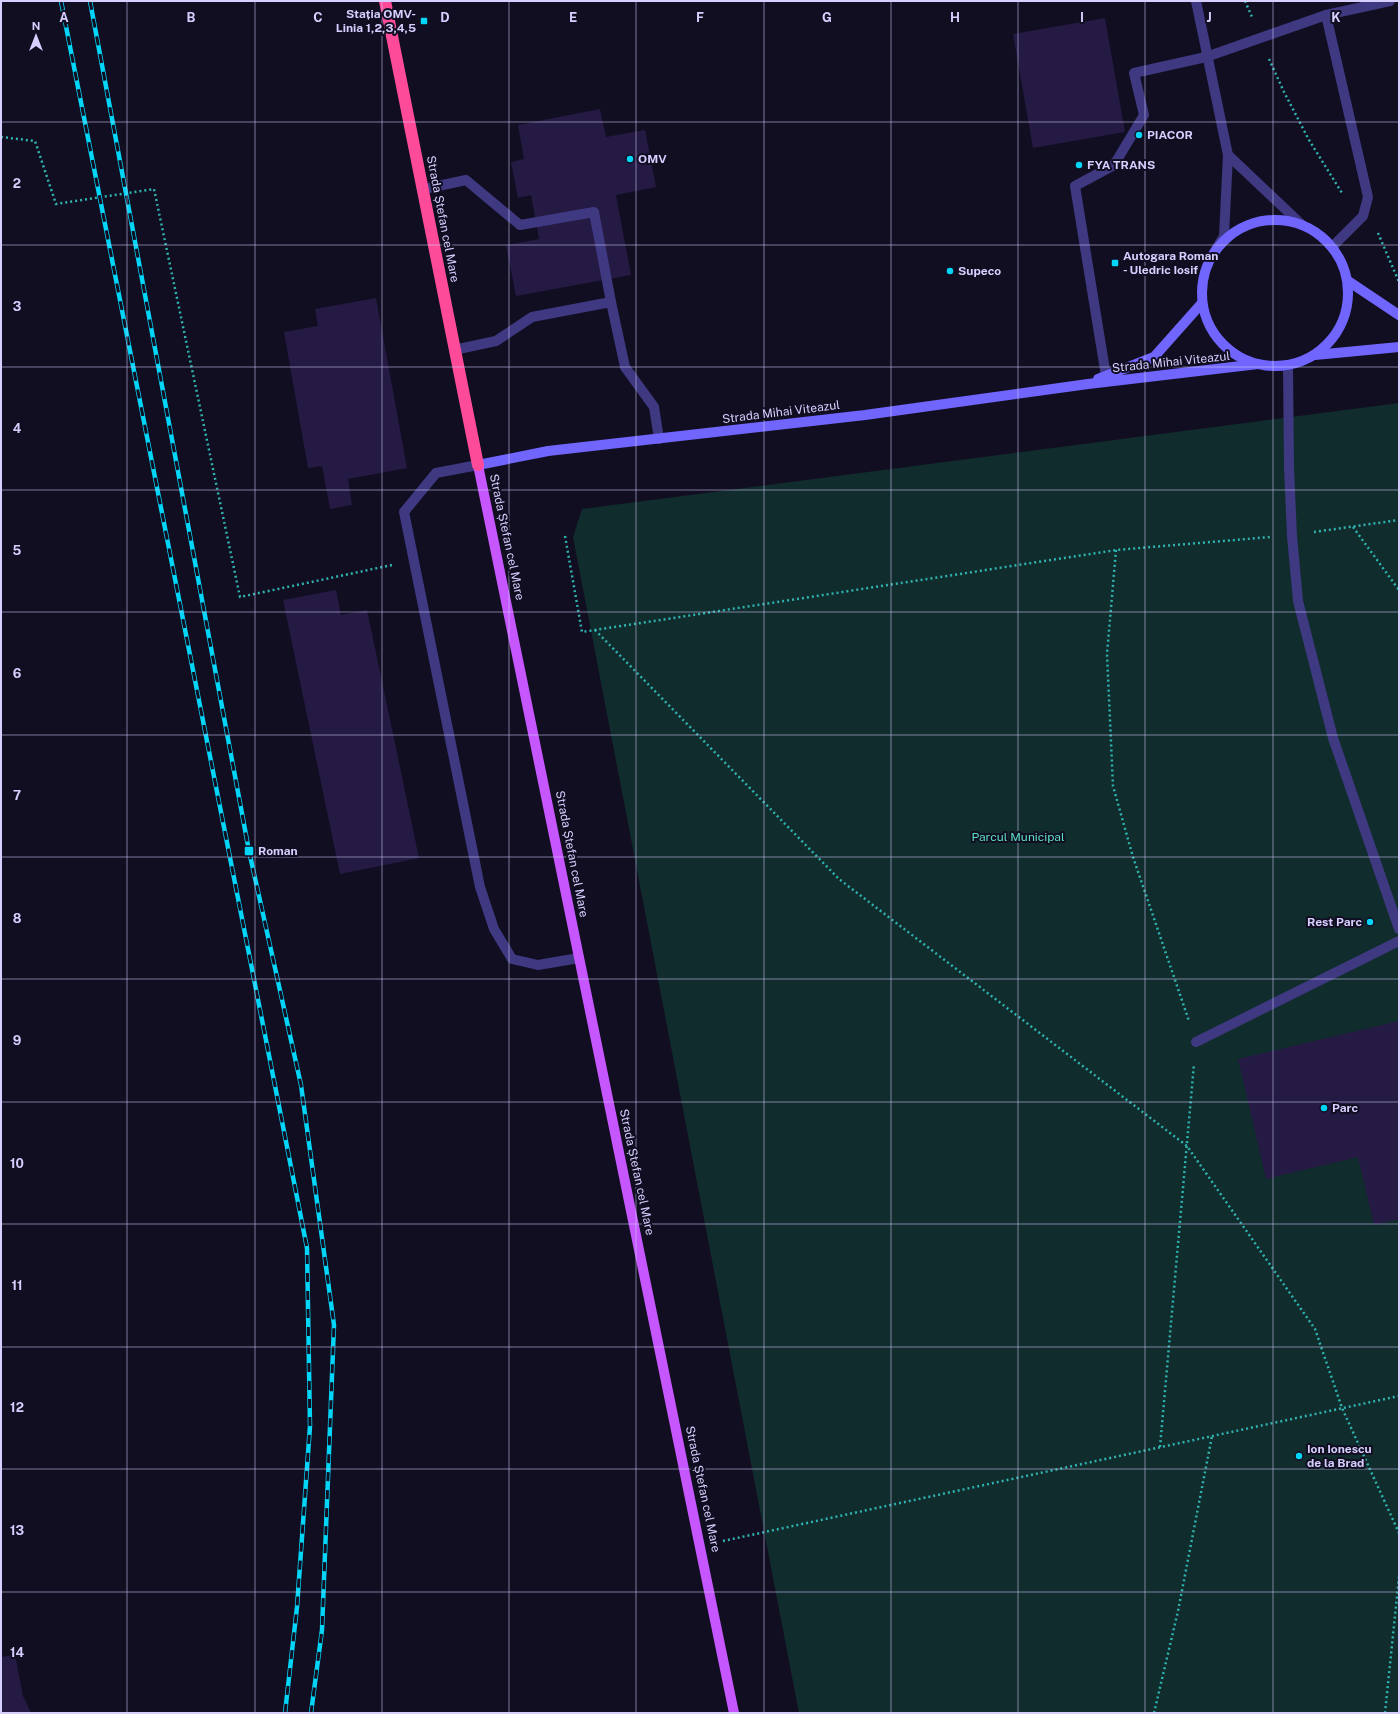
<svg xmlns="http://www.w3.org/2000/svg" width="1400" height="1714" viewBox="0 0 1400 1714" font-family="'Public Sans',sans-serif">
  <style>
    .green { fill: #112c2c }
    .building { fill: #241a43 }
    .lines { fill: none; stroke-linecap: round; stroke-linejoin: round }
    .path { stroke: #2fb3b0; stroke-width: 2.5; stroke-dasharray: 2 3; stroke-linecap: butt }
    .lane { stroke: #3e3981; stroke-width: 10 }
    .secondary { stroke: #7066fe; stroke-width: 10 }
    .primary { stroke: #c656fe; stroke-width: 10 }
    .highway { stroke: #fe4b99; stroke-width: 12 }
    .rail-casing { stroke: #01d6f8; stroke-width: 4.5 }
    .rail { stroke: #120e22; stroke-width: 3; stroke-dasharray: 9; stroke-linecap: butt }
    .grid { fill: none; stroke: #d6cfff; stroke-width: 1; stroke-opacity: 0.55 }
    .poi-dot { fill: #01d6f8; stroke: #120e22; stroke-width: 1.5 }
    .labels { text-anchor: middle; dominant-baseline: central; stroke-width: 4; stroke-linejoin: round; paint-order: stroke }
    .poi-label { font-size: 12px; font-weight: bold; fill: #d6cfff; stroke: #120e22; text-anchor: start }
    .street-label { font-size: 12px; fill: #d6cfff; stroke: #120e22 }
    .park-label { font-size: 12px; fill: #5bdec3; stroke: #120e22 }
    .grid-label { font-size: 13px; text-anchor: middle; font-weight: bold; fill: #d6cfff; stroke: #120e22; stroke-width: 4; stroke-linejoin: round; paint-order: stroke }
  </style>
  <rect width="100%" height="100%" fill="#120e22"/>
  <path class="green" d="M1399,403V1713H799L573,537L582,509Z"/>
  <g class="building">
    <path d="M1105,18L1125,132L1033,148L1013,34Z"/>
    <path d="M600,109L606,137L645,130L656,187L616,195L631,275L516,296L506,245L539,239L531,195L518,198L511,162L524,159L518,125Z"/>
    <path d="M376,298L407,468L348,479L352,505L330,509L322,466L308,468L284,332L318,326L315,309Z"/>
    <path d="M336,590L341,615L367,610L419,858L340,874L283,600Z"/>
    <path d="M1399,1021V1219L1374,1225L1358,1157L1266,1179L1238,1059Z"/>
    <path d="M15,1655L23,1696L31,1713H1V1657Z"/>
  </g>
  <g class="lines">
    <g class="path">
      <path d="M1245,1L1252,17"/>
      <path d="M1269,59L1284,92L1309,140L1342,193"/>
      <path d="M1,137L35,141L56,204L154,189L240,597L392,565"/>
      <path d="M1378,233L1399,282"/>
      <path d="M1353,527L1399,590"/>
      <path d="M1314,532L1399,520"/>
      <path d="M565,536L582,632L1116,550L1270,537"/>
      <path d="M1116,550L1107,654L1113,786L1133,857L1189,1021"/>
      <path d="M595,630L839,879L1187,1146L1315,1329L1342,1408L1399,1533"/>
      <path d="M1160,1447L1194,1064"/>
      <path d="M723,1541L1399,1396"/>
      <path d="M1154,1713L1178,1611L1212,1436"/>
      <path d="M1385,1713L1399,1577"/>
    </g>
    <g class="lane">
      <path d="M1196,1L1228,155L1224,236L1210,259"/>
      <path d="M1326,15L1368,197L1363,216L1333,246"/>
      <path d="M1228,155L1302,225"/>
      <path d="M424,189L466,180L520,225L594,212L611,302L625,367L654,407L659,439"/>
      <path d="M454,350L496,341L532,317L611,302"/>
      <path d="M1288,366L1289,468L1292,536L1298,601L1333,738L1399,929"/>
      <path d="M1106,376L1075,186L1114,165L1144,115L1134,73L1206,57L1326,15L1390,1"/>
      <path d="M478,465L436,473L404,512L480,887L494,929L512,959L538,965L579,958"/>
      <path d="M1196,1042L1399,941"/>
    </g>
    <g class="secondary">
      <circle cx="1275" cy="293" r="73"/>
      <path d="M1348,281L1399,315"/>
      <path d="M1315,355L1399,347"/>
      <path d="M1098,379L1154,357L1202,303"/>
      <path d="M478,465L548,451L865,415L1088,384L1258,364"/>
    </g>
    <path class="primary" d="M478,465L734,1713"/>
    <path class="highway" d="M385,1L478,465"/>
    <g class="rail-casing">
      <g id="rail">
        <path d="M61,1L307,1248L310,1426L297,1607L285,1713"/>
        <path d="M90,1L249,851L301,1085L334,1325L322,1630L311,1713"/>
      </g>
    </g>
    <use href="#rail" class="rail"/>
  </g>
  <path class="grid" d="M127,1V1713M255,1V1713M382,1V1713M509,1V1713M636,1V1713M764,1V1713M891,1V1713M1018,1V1713M1145,1V1713M1273,1V1713M1,122H1399M1,245H1399M1,367H1399M1,490H1399M1,612H1399M1,735H1399M1,857H1399M1,979H1399M1,1102H1399M1,1224H1399M1,1347H1399M1,1469H1399M1,1592H1399"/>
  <g class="poi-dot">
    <rect x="420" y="17" width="8" height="8" rx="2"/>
    <circle cx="1139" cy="135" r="4"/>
    <circle cx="630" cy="159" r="4"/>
    <circle cx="1079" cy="165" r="4"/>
    <rect x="1111" y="259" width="8" height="8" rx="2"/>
    <circle cx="950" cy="271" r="4"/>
    <rect x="244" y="846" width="10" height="10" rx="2"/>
    <circle cx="1370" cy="922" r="4"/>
    <circle cx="1324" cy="1108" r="4"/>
    <circle cx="1299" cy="1456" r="4"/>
  </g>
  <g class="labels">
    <g class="poi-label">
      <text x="416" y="14" text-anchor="end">Stația OMV-<tspan x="416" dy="14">Linia 1,2,3,4,5</tspan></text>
      <text x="1147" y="135">PIACOR</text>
      <text x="638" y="159">OMV</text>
      <text x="1087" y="165">FYA TRANS</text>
      <text x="1123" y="256">Autogara Roman<tspan x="1123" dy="14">- Uledric Iosif</tspan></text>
      <text x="958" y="271">Supeco</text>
      <text x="258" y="851">Roman</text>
      <text x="1362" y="922" text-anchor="end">Rest Parc</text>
      <text x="1332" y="1108">Parc</text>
      <text x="1307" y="1449">Ion Ionescu<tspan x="1307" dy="14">de la Brad</tspan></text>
    </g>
    <g class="street-label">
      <text transform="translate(443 219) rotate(79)">Strada Ștefan cel Mare</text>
      <text transform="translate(1171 362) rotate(-6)">Strada Mihai Viteazul</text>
      <text transform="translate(781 412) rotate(-7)">Strada Mihai Viteazul</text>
      <text transform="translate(507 537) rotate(78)">Strada Ștefan cel Mare</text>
      <text transform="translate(572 854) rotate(79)">Strada Ștefan cel Mare</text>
      <text transform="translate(637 1172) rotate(78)">Strada Ștefan cel Mare</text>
      <text transform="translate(703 1489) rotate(78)">Strada Ștefan cel Mare</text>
    </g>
    <g class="park-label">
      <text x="1018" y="837">Parcul Municipal</text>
    </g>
  </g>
  <g class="grid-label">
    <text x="64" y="22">A</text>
    <text x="191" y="22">B</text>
    <text x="318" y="22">C</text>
    <text x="445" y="22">D</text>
    <text x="573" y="22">E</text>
    <text x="700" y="22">F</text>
    <text x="827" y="22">G</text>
    <text x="955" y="22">H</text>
    <text x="1082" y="22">I</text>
    <text x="1209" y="22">J</text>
    <text x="1336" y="22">K</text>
    <text x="17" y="188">2</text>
    <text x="17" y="311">3</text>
    <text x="17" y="433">4</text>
    <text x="17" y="555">5</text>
    <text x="17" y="678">6</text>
    <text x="17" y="800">7</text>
    <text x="17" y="923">8</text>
    <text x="17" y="1045">9</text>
    <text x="17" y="1168">10</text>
    <text x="17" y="1290">11</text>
    <text x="17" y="1412">12</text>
    <text x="17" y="1535">13</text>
    <text x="17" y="1657">14</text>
  </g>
  <rect width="1400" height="1714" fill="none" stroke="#d6cfff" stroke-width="4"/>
  <g transform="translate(36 36)" stroke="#120e22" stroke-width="3" paint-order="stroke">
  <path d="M0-3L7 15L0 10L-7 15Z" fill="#d6cfff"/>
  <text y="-6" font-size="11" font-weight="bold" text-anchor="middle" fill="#d6cfff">N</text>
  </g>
</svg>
